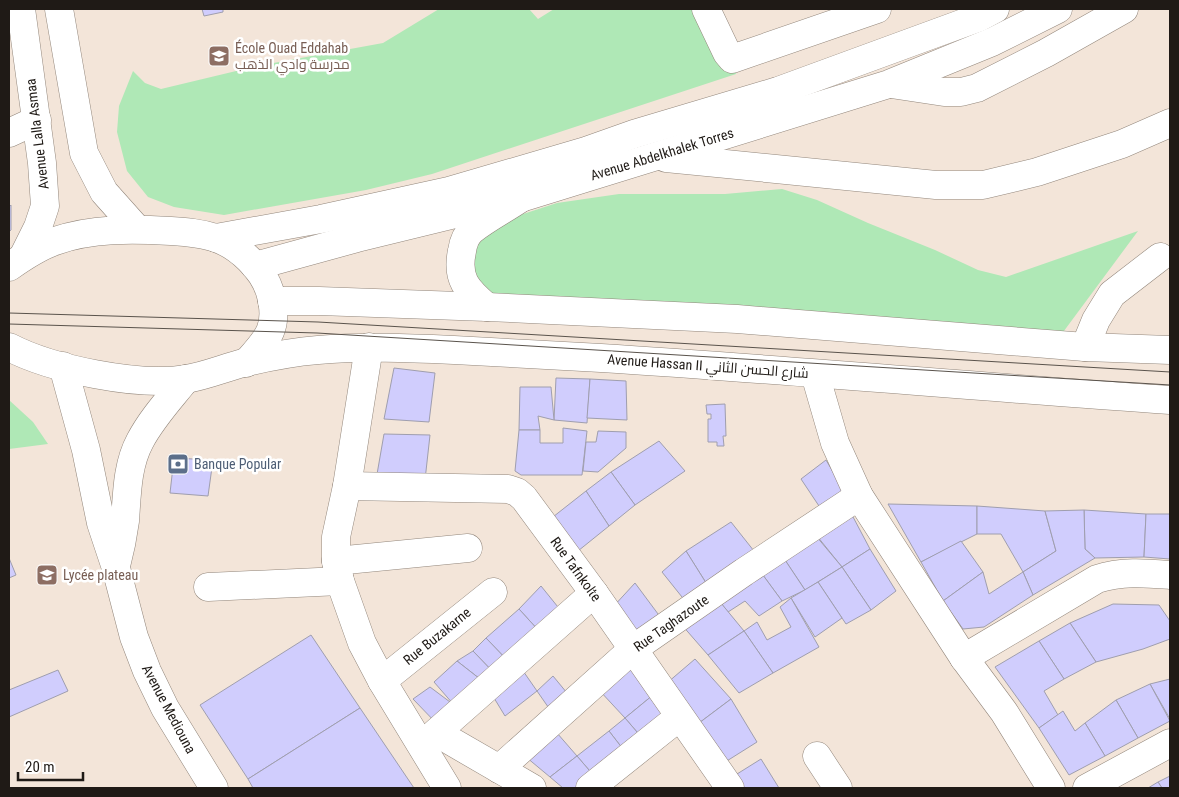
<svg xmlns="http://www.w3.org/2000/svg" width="1179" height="797" viewBox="0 0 1179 797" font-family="'Roboto Condensed',Cairo,sans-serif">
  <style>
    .green { fill: #afe8b6 }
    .building { fill: #d0cdfd; stroke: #9f9eae }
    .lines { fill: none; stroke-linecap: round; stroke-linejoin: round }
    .minor-casing { stroke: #92867b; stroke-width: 29 }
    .highway-casing { stroke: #92867b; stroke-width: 29 }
    .minor { stroke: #fff; stroke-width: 28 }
    .highway { stroke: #fff; stroke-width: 28 }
    .tram { stroke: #5a534c; stroke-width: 1 }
    .labels { text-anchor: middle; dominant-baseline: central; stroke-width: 5; stroke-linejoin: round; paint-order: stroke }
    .education-label { font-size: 14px; fill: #785e54; stroke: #fff; text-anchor: start }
    .street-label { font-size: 14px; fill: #1f1a16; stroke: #fff }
    .service-label { font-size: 14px; fill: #4e5e75; stroke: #fff; text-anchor: start }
  </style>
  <rect width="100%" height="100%" fill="#f3e5d9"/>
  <g class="green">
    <path d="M439,9H529L538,19L554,9H714L738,60L736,74L432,174L366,190L224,215L174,207L148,197L127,171L117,132L119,106L133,71L145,83L161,89L257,66L383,43Z"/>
    <path d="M782,189L817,200L868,223L935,250L978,270L1006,277L1138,231L1058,339L484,300L471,277V252L485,236L520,215L557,203L619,194H725Z"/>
    <path d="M9,400L33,422L48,444L9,449Z"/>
  </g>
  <g class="building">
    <path d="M202,9H223V12L204,16Z"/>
    <path d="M11,205V230L9,232V207Z"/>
    <path d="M394,368L435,373L429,422L384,419Z"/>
    <path d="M556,378L590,379L587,423L554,420Z"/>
    <path d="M590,379L626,381L627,420L587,418Z"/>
    <path d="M520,387H551L554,420L538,416L540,430H519Z"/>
    <path d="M725,404L726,436H723L724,446H717V442H708V419H711V414H707L706,405Z"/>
    <path d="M563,428L587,431L582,475H521L515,471L519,430H540V443H563Z"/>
    <path d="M598,431L626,432V448L598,472L583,471L586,442H596Z"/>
    <path d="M384,434L430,435L425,480H376Z"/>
    <path d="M659,441L685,471L635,505L611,472Z"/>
    <path d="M174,458L213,460L208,496L170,493Z"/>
    <path d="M826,460L846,494L821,509L801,479Z"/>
    <path d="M611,472L635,505L609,526L586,491Z"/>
    <path d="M586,491L609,526L573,555L544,524Z"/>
    <path d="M888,504L977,506V534L921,562Z"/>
    <path d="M977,506L1045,511L1056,551L1023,572L1001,534H977Z"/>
    <path d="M1084,510L1146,514L1144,557L1095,558L1085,549Z"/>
    <path d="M1084,510L1085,549L1095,558L1033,595L1023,572L1056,551L1045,511Z"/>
    <path d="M1146,514H1170V559L1144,557Z"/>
    <path d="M852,515L870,549L842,567L817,536Z"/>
    <path d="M731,522L754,551L708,586L686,551Z"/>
    <path d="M811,530L842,567L805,590L779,551Z"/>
    <path d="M961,541L983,572L943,601L921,562Z"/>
    <path d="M870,549L896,591L871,610L842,567Z"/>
    <path d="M686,551L708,586L686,602L662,572Z"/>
    <path d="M779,551L805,590L782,601L757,567Z"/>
    <path d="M9,558L16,575L9,578Z"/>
    <path d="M757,567L782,601L759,616L745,601L728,612L716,597Z"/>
    <path d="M842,567L871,610L846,624L818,582Z"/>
    <path d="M983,572L989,594L1023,572L1033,595L984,627L963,629L943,601Z"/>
    <path d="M818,582L842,618L815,637L791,598Z"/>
    <path d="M635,583L664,622L638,641L612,608Z"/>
    <path d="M541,586L562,612L539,631L519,609Z"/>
    <path d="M716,597L744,631L708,655L681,624Z"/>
    <path d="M791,598L819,647L773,673L744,631L757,622L767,640L791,627L780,607Z"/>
    <path d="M1113,604L1159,605L1170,621V639L1143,649L1096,662L1070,623Z"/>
    <path d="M519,609L539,631L507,660L486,638Z"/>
    <path d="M1070,623L1096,662L1064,679L1039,641Z"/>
    <path d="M744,631L773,673L739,693L708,655Z"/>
    <path d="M311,635L360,708L248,779L200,705Z"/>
    <path d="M486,638L507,660L494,673L473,651Z"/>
    <path d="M1039,641L1064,679L1044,691L1058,715L1039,728L995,667Z"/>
    <path d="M473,651L494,673L480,679L457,661Z"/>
    <path d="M695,659L731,699L695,726L667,683Z"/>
    <path d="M457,661L480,679L454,705L434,682Z"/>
    <path d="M630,665L653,695L625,718L599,690Z"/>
    <path d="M521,668L537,691L505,716L491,693Z"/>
    <path d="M58,670L68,691L9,717V690Z"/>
    <path d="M553,676L572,699L553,714L537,691Z"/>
    <path d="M1170,679V719L1150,684Z"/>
    <path d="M1150,684L1170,721L1138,738L1116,700Z"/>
    <path d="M430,687L454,705L439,726L413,699Z"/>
    <path d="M653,695L666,712L643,739L625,718Z"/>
    <path d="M731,699L757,742L722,764L695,726Z"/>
    <path d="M1116,700L1138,738L1105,756L1085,723Z"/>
    <path d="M360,708L414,788H253L248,779Z"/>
    <path d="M1063,711L1075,731L1085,723L1105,756L1069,775L1039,728Z"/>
    <path d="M625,718L643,739L626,753L609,731Z"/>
    <path d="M609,731L626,753L595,777L577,756Z"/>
    <path d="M557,733L577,756L550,777L526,757Z"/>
    <path d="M577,756L595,777L578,788H563L550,777Z"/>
    <path d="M761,759L779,788H735L729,779Z"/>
    <path d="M1170,776V788H1162L1158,782Z"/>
    <path d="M1158,782L1162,788H1148Z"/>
  </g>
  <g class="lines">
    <g class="minor-casing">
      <g id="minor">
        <path d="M21,9L42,163L45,206L38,227L24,255"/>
        <path d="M59,9L84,153L104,192L137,229"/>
        <path d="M706,9L727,53L732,59L877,9"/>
        <path d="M891,84L944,92H961L977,88L1046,53L1124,9"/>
        <path d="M9,133L37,120"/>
        <path d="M666,158L936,185H983L1037,172L1122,144L1170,123"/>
        <path d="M216,238L321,219L449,191L586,151L634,134L778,91L980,17L995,9"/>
        <path d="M255,266L357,238L521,198L889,84L992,42L1058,9"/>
        <path d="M369,347L347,486L336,537V561L340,581L362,643L382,681L447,788"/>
        <path d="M1085,347L1096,320L1112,294L1160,257"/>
        <path d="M63,366L86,450L101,523L116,568L134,637L147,671L165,708L214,788"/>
        <path d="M815,374L835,443L859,496L964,658L1004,712L1051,788"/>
        <path d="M347,486L508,489L517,492L524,498L594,593L730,788"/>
        <path d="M336,561L468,548"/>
        <path d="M116,566C120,551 123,536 125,521C127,494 127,465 140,441C152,418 170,399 186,379"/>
        <path d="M208,587L340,581"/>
        <path d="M964,658L1097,579C1122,571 1145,573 1170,575"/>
        <path d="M382,681L493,592"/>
        <path d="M437,733L532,788"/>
        <path d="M422,745L594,593"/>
        <path d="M817,756L838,788"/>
        <path d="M499,769L633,649L744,572L859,496"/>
        <path d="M590,788L679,717"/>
        <path d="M1087,788L1170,743"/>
      </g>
    </g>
    <g class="highway-casing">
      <g id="highway">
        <path d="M9,267C23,257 38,247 55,241C92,228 132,229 171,231C186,232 201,233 216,238C239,246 263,269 270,292C280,327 268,339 246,363"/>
        <path d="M272,301H319L487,307L737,319L1085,347L1170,350"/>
        <path d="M487,307C467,290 456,279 462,251C463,244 466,235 472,230C487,218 505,209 521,198"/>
        <path d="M9,347C51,369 139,387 186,379C205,376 224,368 243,363C267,357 294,352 318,350C363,346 409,348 454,350C503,353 552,355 601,358C791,370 980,387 1170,400"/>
      </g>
    </g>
    <use href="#minor" class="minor"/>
    <use href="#highway" class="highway"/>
    <g class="tram">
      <path d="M9,313L318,322L1170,372"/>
      <path d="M9,324L317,333L1170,385"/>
    </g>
  </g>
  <defs>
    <g id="school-square" transform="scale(1.125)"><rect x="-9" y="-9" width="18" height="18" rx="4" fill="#8d6e63" stroke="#fff"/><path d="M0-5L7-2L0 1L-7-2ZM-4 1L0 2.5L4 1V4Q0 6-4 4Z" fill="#fff"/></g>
    <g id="bank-square" transform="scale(1.125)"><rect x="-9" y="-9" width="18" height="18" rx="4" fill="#5c6f8a" stroke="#fff"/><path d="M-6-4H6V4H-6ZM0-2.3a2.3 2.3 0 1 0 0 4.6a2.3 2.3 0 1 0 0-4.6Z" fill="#fff"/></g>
  </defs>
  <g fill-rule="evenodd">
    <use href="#school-square" x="219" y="56"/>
    <use href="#bank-square" x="178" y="464"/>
    <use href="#school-square" x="47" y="575"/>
  </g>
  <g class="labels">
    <g class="education-label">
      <text x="235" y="48">École Ouad Eddahab<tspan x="235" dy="16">مدرسة وادي الذهب</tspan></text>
      <text x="63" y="575">Lycée plateau</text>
    </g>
    <g class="street-label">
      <text transform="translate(37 134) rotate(-97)">Avenue Lalla Asmaa</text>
      <text transform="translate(662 154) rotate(-17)">Avenue Abdelkhalek Torres</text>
      <text transform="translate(708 366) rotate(4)">Avenue Hassan II شارع الحسن الثاني</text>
      <text transform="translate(576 569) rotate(54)">Rue Tafnkolte</text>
      <text transform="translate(671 623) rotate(-35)">Rue Taghazoute</text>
      <text transform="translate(437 636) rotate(-39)">Rue Buzakarne</text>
      <text transform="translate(169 709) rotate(62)">Avenue Mediouna</text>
    </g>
    <g class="service-label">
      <text x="194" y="464">Banque Popular</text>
    </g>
  </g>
  <rect width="1179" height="797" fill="none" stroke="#1f1a16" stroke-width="20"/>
  <path d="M18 772v8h65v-8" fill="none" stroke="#1f1a16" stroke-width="2.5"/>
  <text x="25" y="772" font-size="15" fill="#1f1a16" stroke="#ffffff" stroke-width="4" paint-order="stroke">20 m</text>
</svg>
